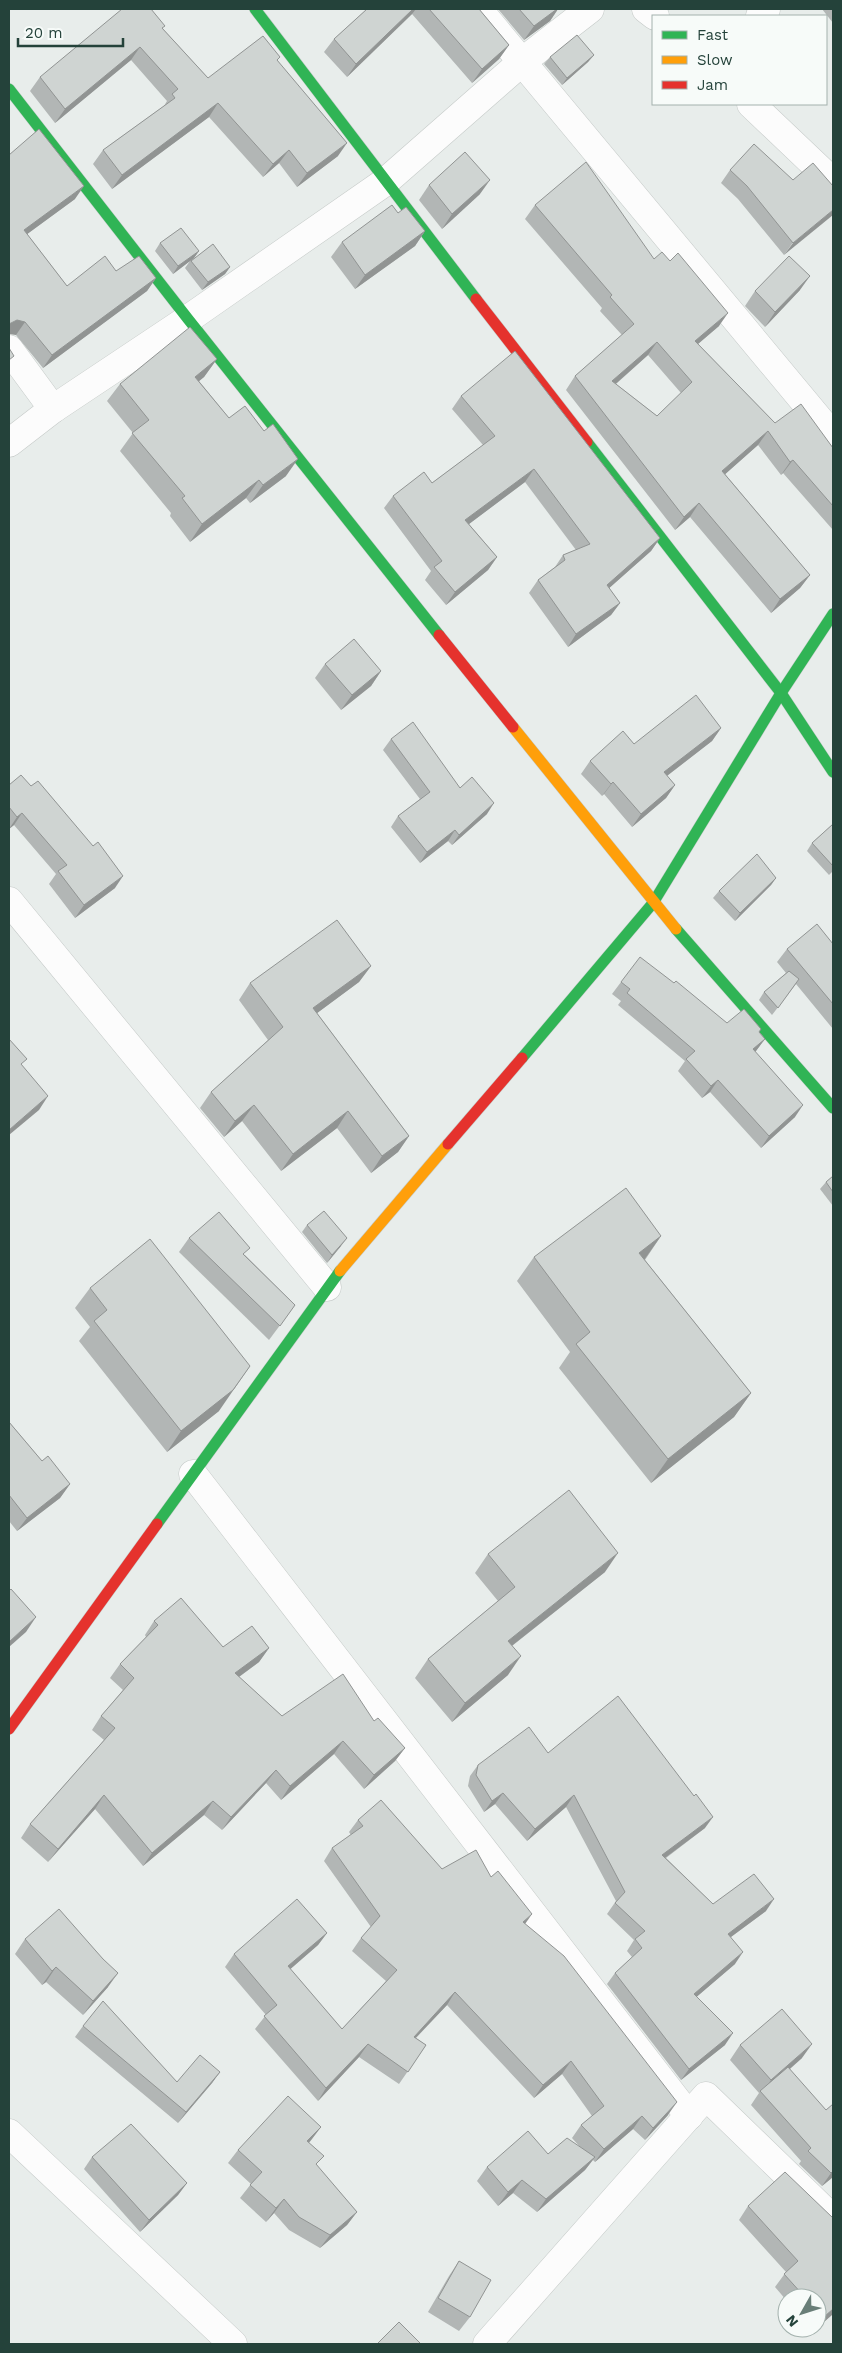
<svg xmlns="http://www.w3.org/2000/svg" width="842" height="2353" viewBox="0 0 842 2353" font-family="'Work Sans',sans-serif">
  <style>
    .lines { fill: none; stroke-linecap: round; stroke-linejoin: round }
    .street-casing { stroke: #c5cac8; stroke-width: 29 }
    .fast-casing { stroke: #c3cbc8; stroke-width: 12 }
    .slow-casing { stroke: #c3cbc8; stroke-width: 12 }
    .jam-casing { stroke: #c3cbc8; stroke-width: 12 }
    .street { stroke: #fcfcfc; stroke-width: 28 }
    .fast { stroke: #30b455; stroke-width: 11 }
    .slow { stroke: #ff9f0a; stroke-width: 11 }
    .jam { stroke: #e5322d; stroke-width: 11 }
    .wall { fill: #b2b6b5; fill-rule: evenodd }
    .shaded-wall { fill: #919493 }
    .building { fill: #cfd4d2; stroke: #919493; fill-rule: evenodd }
  </style>
  <rect width="100%" height="100%" fill="#e8edeb"/>
  <g class="lines">
    <g class="street-casing">
      <g id="street">
        <path d="M478,9L833,436"/>
        <path d="M646,9L655,16"/>
        <path d="M760,16L766,9"/>
        <path d="M751,104L833,182"/>
        <path d="M9,349L53,409"/>
        <path d="M9,443L53,409L188,319L385,182L523,61L590,9"/>
        <path d="M9,901L327,1287"/>
        <path d="M193,1474L689,2116"/>
        <path d="M9,2133L233,2344"/>
        <path d="M487,2344L706,2096L833,2219"/>
      </g>
    </g>
    <g class="fast-casing">
      <g id="fast">
        <path d="M255,9L476,299"/>
        <path d="M9,89L188,319L439,635"/>
        <path d="M587,442L781,693L833,772"/>
        <path d="M676,929L833,1108"/>
        <path d="M522,1058L653,903L781,693L833,614"/>
        <path d="M157,1524L340,1271"/>
      </g>
    </g>
    <g class="slow-casing">
      <g id="slow">
        <path d="M513,727L676,929"/>
        <path d="M340,1271L448,1144"/>
      </g>
    </g>
    <g class="jam-casing">
      <g id="jam">
        <path d="M476,299L587,442"/>
        <path d="M439,635L513,727"/>
        <path d="M448,1144L522,1058"/>
        <path d="M9,1729L157,1524"/>
      </g>
    </g>
    <use href="#street" class="street"/>
    <use href="#fast" class="fast"/>
    <use href="#slow" class="slow"/>
    <use href="#jam" class="jam"/>
  </g>
  <g class="wall">
    <path d="M367,9H479L509,45L499,59L472,83L412,14L347,77L324,52L334,39Z"/>
    <path d="M498,9H558L550,21L524,40Z"/>
    <path d="M822,9H833V23Z"/>
    <path d="M163,29L208,78L277,60L338,156L297,187L279,163L263,177L209,117L112,189L93,164L103,150L164,106L167,101L131,60L55,123L30,91L40,77Z"/>
    <path d="M594,55L588,62L562,85L544,64L550,57Z"/>
    <path d="M9,155L75,199L27,234L67,286L116,271L156,278L147,291L43,368L16,335Z"/>
    <path d="M730,170L793,180L833,186L784,255L738,199L721,183Z"/>
    <path d="M429,185L480,194L442,229L419,200Z"/>
    <path d="M535,205L654,259L719,326L698,344L775,423L833,448V530L783,473L781,475L758,445L725,474L810,575L800,588L771,613L690,517L675,530L566,390L575,376L622,335L600,311L602,308L525,219ZM648,355L681,393L657,416L616,384Z"/>
    <path d="M398,213L425,231L415,246L355,289L331,257L342,242Z"/>
    <path d="M160,243L199,251L194,258L230,267L225,274L202,290L185,268L190,261L173,274L155,251Z"/>
    <path d="M800,290L765,327L745,306L755,291Z"/>
    <path d="M217,359L204,377L199,381L229,418L286,476L250,503L246,498L190,542L170,516L171,513L120,451L133,433L107,401L120,384Z"/>
    <path d="M461,396L660,538L651,551L609,588L620,603L611,615L568,647L529,593L538,580L555,567L563,555L576,550L525,482L469,524L497,557L488,570L446,605L425,580L431,571L384,508L393,496L432,483L483,445L452,409Z"/>
    <path d="M325,664L381,671L371,686L341,710L315,678Z"/>
    <path d="M721,728L712,741L667,776L675,785L666,798L632,827L604,794L602,796L581,774L590,761L634,744Z"/>
    <path d="M391,739L460,788L487,814L452,845L448,841L420,863L391,827L398,816L420,799L383,750Z"/>
    <path d="M9,785L115,888L75,918L49,884L56,874L14,825L9,829Z"/>
    <path d="M833,824V871L829,875L807,851L812,843Z"/>
    <path d="M776,878L771,885L735,921L713,898L719,891Z"/>
    <path d="M833,944V1029L796,984L772,1015L759,1000L764,992L786,973L777,962L787,949Z"/>
    <path d="M371,966L359,982L317,1013L409,1136L398,1152L371,1173L337,1128L281,1171L242,1121L224,1137L200,1108L211,1092L268,1040L239,1000L250,983Z"/>
    <path d="M621,982L674,983L727,1023L759,1032L765,1039L755,1052L795,1117L761,1148L710,1092L702,1098L678,1071L685,1061L618,1005L621,1001L612,994Z"/>
    <path d="M833,1176V1206L820,1189L826,1182Z"/>
    <path d="M307,1225L341,1246L327,1263L302,1232Z"/>
    <path d="M661,1236L645,1260L751,1393L734,1417L651,1483L559,1368L570,1352L517,1281L534,1257Z"/>
    <path d="M189,1238L245,1255L295,1305L269,1340L179,1252Z"/>
    <path d="M90,1288L219,1411L167,1452L79,1341L90,1327L75,1308Z"/>
    <path d="M9,1422L42,1461L70,1484L60,1498L17,1531L9,1521Z"/>
    <path d="M488,1554L605,1572L512,1646L508,1675L452,1722L415,1678L428,1659L498,1601L475,1573Z"/>
    <path d="M154,1621L223,1647L269,1648L259,1662L239,1677L282,1716L374,1721L405,1748L395,1761L364,1789L334,1754L281,1800L266,1783L222,1830L204,1815L143,1866L95,1809L48,1862L21,1838L30,1824L104,1740L92,1730L101,1716L123,1690L110,1678L120,1664L146,1637L145,1635Z"/>
    <path d="M548,1753L705,1828L666,1858L713,1904L766,1911L731,1937L735,1964L696,1997L725,2045L681,2080L607,1984L615,1973L632,1957L627,1951L634,1940L607,1914L616,1901L566,1807L527,1841L495,1804L484,1812L468,1786L470,1776L478,1765Z"/>
    <path d="M358,1820L442,1869L491,1877L525,1924L668,2115L645,2140L633,2129L595,2162L593,2160L585,2170L537,2212L513,2193L498,2206L477,2181L487,2167L580,2147L572,2138L581,2125L592,2116L562,2074L534,2098L447,2005L416,2038L426,2045L399,2084L359,2057L318,2101L255,2029L266,2015L225,1967L234,1954L327,1933L318,1945L290,1969L342,2029L386,1981L352,1951L361,1938L371,1927L324,1861L332,1848L351,1835L349,1832Z"/>
    <path d="M25,1939L108,1987L83,2015L46,1982L42,1985L15,1954Z"/>
    <path d="M83,2026L177,2082L220,2072L212,2083L178,2123L75,2037Z"/>
    <path d="M740,2045L802,2058L790,2069L833,2177L822,2186L799,2164L801,2161L751,2105L759,2093L730,2060Z"/>
    <path d="M321,2127L309,2143L317,2166L357,2212L347,2225L320,2248L289,2230L274,2213L266,2222L240,2198L251,2184L228,2163L238,2150Z"/>
    <path d="M92,2157L187,2183L178,2195L140,2232L84,2169Z"/>
    <path d="M748,2206L831,2217L833,2314L816,2329L815,2328H817V2298H787V2301L775,2287L786,2272L739,2220Z"/>
    <path d="M459,2261L470,2317L459,2331L428,2312L449,2276Z"/>
  </g>
  <g class="shaded-wall">
    <path d="M413,9H416L412,14L347,77L356,64Z"/>
    <path d="M557,9H558L550,21L524,40L534,26Z"/>
    <path d="M509,45L499,59L472,83L482,69Z"/>
    <path d="M140,47L131,60L55,123L65,109Z"/>
    <path d="M594,55L588,62L562,85L567,78Z"/>
    <path d="M218,103L209,117L112,189L122,175Z"/>
    <path d="M347,143L338,156L297,187L307,173Z"/>
    <path d="M289,150L279,163L263,177L273,164Z"/>
    <path d="M490,180L480,194L442,229L452,214Z"/>
    <path d="M84,186L75,199L15,243L24,230Z"/>
    <path d="M833,210V215L784,255L793,243Z"/>
    <path d="M425,231L415,246L355,289L365,275Z"/>
    <path d="M199,251L194,258L173,274L178,266Z"/>
    <path d="M230,267L225,274L202,290L208,282Z"/>
    <path d="M810,276L800,290L765,327L775,312Z"/>
    <path d="M156,278L147,291L43,368L52,355Z"/>
    <path d="M728,313L719,326L685,355L695,341Z"/>
    <path d="M17,320L25,322L16,335L9,334V324Z"/>
    <path d="M657,342L648,355L603,395L612,381Z"/>
    <path d="M217,359L204,377L182,395L195,377Z"/>
    <path d="M768,431L758,445L713,485L722,471Z"/>
    <path d="M298,459L286,476L250,503L263,485Z"/>
    <path d="M793,460L783,473L781,475L790,462Z"/>
    <path d="M534,469L525,482L457,533L465,520Z"/>
    <path d="M259,480L246,498L190,542L202,524Z"/>
    <path d="M699,503L690,517L675,530L684,517Z"/>
    <path d="M660,538L651,551L598,598L607,585Z"/>
    <path d="M497,557L488,570L446,605L455,592Z"/>
    <path d="M810,575L800,588L771,613L780,599Z"/>
    <path d="M620,603L611,615L568,647L576,634Z"/>
    <path d="M381,671L371,686L341,710L352,695Z"/>
    <path d="M721,728L712,741L655,785L664,772Z"/>
    <path d="M613,782L604,794L602,796L611,784Z"/>
    <path d="M675,785L666,798L632,827L641,814Z"/>
    <path d="M494,803L487,814L452,845L459,835Z"/>
    <path d="M22,813L14,825L9,829L17,817Z"/>
    <path d="M455,830L448,841L420,863L427,852Z"/>
    <path d="M123,876L115,888L75,918L84,905Z"/>
    <path d="M776,878L771,885L735,921L740,913Z"/>
    <path d="M371,966L359,982L301,1025L313,1008Z"/>
    <path d="M765,1039L756,1051L744,1061L753,1049Z"/>
    <path d="M718,1080L710,1092L702,1098L711,1086Z"/>
    <path d="M48,1096L39,1110L9,1135V1130Z"/>
    <path d="M254,1105L242,1121L224,1137L235,1121Z"/>
    <path d="M803,1105L795,1117L761,1148L769,1136Z"/>
    <path d="M348,1111L337,1128L281,1171L293,1154Z"/>
    <path d="M409,1136L398,1152L371,1173L382,1156Z"/>
    <path d="M661,1236L644,1260L639,1253Z"/>
    <path d="M347,1238L341,1246L327,1263L332,1255Z"/>
    <path d="M250,1366L219,1411L167,1452L181,1431Z"/>
    <path d="M751,1393L734,1417L651,1483L668,1459Z"/>
    <path d="M70,1484L60,1498L17,1531L27,1518Z"/>
    <path d="M618,1553L605,1572L495,1659L508,1641Z"/>
    <path d="M36,1617L26,1632L9,1647V1642Z"/>
    <path d="M269,1648L259,1662L225,1687L235,1673Z"/>
    <path d="M521,1656L508,1675L452,1722L465,1703Z"/>
    <path d="M343,1741L334,1754L281,1800L290,1786Z"/>
    <path d="M405,1748L395,1761L364,1789L374,1775Z"/>
    <path d="M276,1770L266,1783L222,1830L231,1817Z"/>
    <path d="M503,1793L495,1804L484,1812L492,1801Z"/>
    <path d="M104,1795L95,1809L48,1862L58,1849Z"/>
    <path d="M574,1795L566,1807L527,1841L535,1829Z"/>
    <path d="M213,1801L204,1815L143,1866L152,1853Z"/>
    <path d="M713,1817L705,1828L654,1866L662,1855Z"/>
    <path d="M774,1899L766,1911L720,1945L728,1934Z"/>
    <path d="M532,1914L523,1927V1922Z"/>
    <path d="M327,1933L318,1945L279,1979L288,1966Z"/>
    <path d="M743,1952L735,1964L686,2006L694,1994Z"/>
    <path d="M56,1967L46,1982L42,1985L52,1971Z"/>
    <path d="M118,1973L108,1987L83,2015L93,2001Z"/>
    <path d="M455,1992L447,2005L405,2049L414,2037Z"/>
    <path d="M733,2033L725,2045L681,2080L689,2069Z"/>
    <path d="M368,2044L359,2057L318,2101L326,2088Z"/>
    <path d="M812,2044L802,2058L762,2093L771,2080Z"/>
    <path d="M571,2061L562,2074L534,2098L543,2085Z"/>
    <path d="M220,2072L212,2083L178,2123L186,2112Z"/>
    <path d="M677,2102L668,2115L645,2140L653,2128Z"/>
    <path d="M642,2116L633,2129L595,2162L604,2149Z"/>
    <path d="M321,2127L311,2140L298,2155L307,2141Z"/>
    <path d="M595,2157L585,2170L537,2212L546,2199Z"/>
    <path d="M833,2171V2177L822,2186L831,2173Z"/>
    <path d="M522,2180L513,2193L498,2206L508,2192Z"/>
    <path d="M187,2183L178,2195L140,2232L149,2220Z"/>
    <path d="M284,2199L274,2213L266,2222L276,2208Z"/>
    <path d="M357,2212L347,2225L320,2248L330,2235Z"/>
    <path d="M833,2309V2314L816,2329L825,2316Z"/>
  </g>
  <g class="building">
    <path d="M122,9H151L165,26L162,28L208,78L263,36L280,57L277,60L347,143L307,173L289,150L273,164L218,103L122,175L103,150L175,98L172,94L178,89L140,47L65,109L40,77Z"/>
    <path d="M367,9H413L356,64L334,39Z"/>
    <path d="M429,9H479L509,45L482,69Z"/>
    <path d="M519,9H557L534,26Z"/>
    <path d="M577,35L594,55L567,78L550,57Z"/>
    <path d="M39,129L84,186L24,230L67,286L105,256L116,271L139,256L156,278L52,355L25,322L17,320L9,324V155Z"/>
    <path d="M754,144L793,180L813,163L833,186V210L793,243L747,186L730,170Z"/>
    <path d="M465,152L490,180L452,214L429,185Z"/>
    <path d="M586,162L654,259L662,252L670,261L678,253L728,313L695,341L775,423L801,404L833,448V506L793,460L790,462L768,431L722,471L810,575L780,599L699,503L684,517L575,376L634,324L610,297L612,295L535,205ZM657,342L692,382L657,416L612,381Z"/>
    <path d="M392,205L398,213L406,207L425,231L365,275L342,242Z"/>
    <path d="M181,228L199,251L178,266L160,243Z"/>
    <path d="M213,244L230,267L208,282L191,261Z"/>
    <path d="M789,256L810,276L775,312L755,291Z"/>
    <path d="M190,327L217,359L195,377L229,418L245,406L264,431L273,424L298,459L263,485L259,480L202,524L182,498L185,496L132,433L149,420L120,384Z"/>
    <path d="M9,348L14,356L9,360Z"/>
    <path d="M515,351L660,538L607,585L620,603L576,634L538,580L565,560L563,555L590,544L534,469L465,520L497,557L455,592L434,567L442,561L393,496L424,472L432,483L495,436L461,396Z"/>
    <path d="M354,639L381,671L352,695L325,664Z"/>
    <path d="M696,695L721,728L664,772L675,785L641,814L613,782L611,784L590,761L623,731L634,744Z"/>
    <path d="M413,722L460,788L472,777L494,803L459,835L455,830L427,852L398,816L430,792L391,739Z"/>
    <path d="M21,775L31,786L38,781L93,846L98,842L123,876L84,905L58,871L67,865L22,813L17,817L9,807V785Z"/>
    <path d="M833,824V866L812,843Z"/>
    <path d="M757,854L776,878L740,913L719,891Z"/>
    <path d="M337,920L371,966L313,1008L409,1136L382,1156L348,1111L293,1154L254,1105L235,1121L211,1092L283,1027L250,983Z"/>
    <path d="M817,924L833,944V1004L787,949Z"/>
    <path d="M640,957L674,983L676,981L727,1023L744,1009L761,1029L759,1032L765,1039L753,1049L803,1105L769,1136L718,1080L711,1086L686,1059L695,1051L627,993L630,989L621,982Z"/>
    <path d="M789,971L799,979L778,1008L764,992Z"/>
    <path d="M9,1039L27,1059L21,1064L48,1096L9,1130Z"/>
    <path d="M833,1176V1192L826,1182Z"/>
    <path d="M626,1188L661,1236L639,1253L751,1393L668,1459L576,1344L590,1332L534,1257Z"/>
    <path d="M324,1211L347,1238L332,1255L307,1225Z"/>
    <path d="M219,1212L250,1248L243,1254L295,1305L280,1326L189,1238Z"/>
    <path d="M150,1239L250,1366L233,1390L181,1431L94,1321L107,1310L90,1288Z"/>
    <path d="M9,1422L42,1461L48,1456L70,1484L27,1518L9,1495Z"/>
    <path d="M569,1490L618,1553L508,1641L521,1656L465,1703L428,1659L515,1587L488,1554Z"/>
    <path d="M11,1589L36,1617L9,1642V1591Z"/>
    <path d="M181,1598L223,1647L252,1626L269,1648L235,1673L282,1716L343,1674L374,1721L378,1718L405,1748L374,1775L343,1741L290,1786L276,1770L231,1817L213,1801L152,1853L104,1795L58,1849L30,1824L115,1728L101,1716L134,1678L120,1664L158,1625L154,1621Z"/>
    <path d="M618,1696L694,1796L696,1794L713,1817L662,1855L713,1904L754,1874L774,1899L728,1934L743,1952L694,1994L733,2033L689,2069L615,1973L642,1948L635,1939L645,1931L615,1903L625,1892L574,1795L535,1829L503,1793L492,1801L476,1775L478,1765L529,1727L548,1753Z"/>
    <path d="M381,1800L442,1869L476,1850L491,1877L498,1871L532,1914L523,1922L564,1956L677,2102L653,2128L642,2116L604,2149L581,2125L604,2106L571,2061L543,2085L455,1992L414,2037L426,2045L408,2072L368,2044L326,2088L264,2016L277,2005L234,1954L297,1899L327,1933L288,1966L342,2029L397,1970L361,1938L380,1916L332,1848L363,1826L358,1820Z"/>
    <path d="M59,1909L103,1959L118,1973L93,2001L56,1967L52,1971L25,1939Z"/>
    <path d="M103,2001L177,2082L200,2055L220,2072L186,2112L83,2026Z"/>
    <path d="M782,2009L812,2044L771,2080L740,2045Z"/>
    <path d="M788,2067L826,2110L833,2104V2171L831,2173L808,2151L811,2148L760,2091Z"/>
    <path d="M288,2096L321,2127L307,2141L324,2156L316,2164L357,2212L330,2235L299,2217L284,2199L276,2208L250,2185L262,2172L238,2150Z"/>
    <path d="M131,2124L187,2183L149,2220L92,2157Z"/>
    <path d="M528,2131L548,2154L567,2138L595,2157L546,2199L522,2180L508,2192L487,2167Z"/>
    <path d="M785,2172L833,2218V2309L825,2316L817,2307V2298H809L804,2293L803,2295L784,2274L798,2261L748,2206Z"/>
    <path d="M459,2261L491,2280L470,2317L438,2298Z"/>
    <path d="M399,2322L421,2344H377Z"/>
  </g>
  <rect width="842" height="2353" fill="none" stroke="#24423a" stroke-width="20"/>
  <rect x="652" y="15" width="175" height="90" fill="#f7fbf9" stroke="#a3b1ad"/>
  <rect x="662" y="31" width="25" height="8" fill="#30b455" stroke="#a3b1ad"/>
  <text x="697" y="40" font-size="15" fill="#24423a">Fast</text>
  <rect x="662" y="56" width="25" height="8" fill="#ff9f0a" stroke="#a3b1ad"/>
  <text x="697" y="65" font-size="15" fill="#24423a">Slow</text>
  <rect x="662" y="81" width="25" height="8" fill="#e5322d" stroke="#a3b1ad"/>
  <text x="697" y="90" font-size="15" fill="#24423a">Jam</text>
  <g transform="translate(802 2313) rotate(231)"><circle r="24" fill="#f7fbf9" stroke="#a3b1ad"/>
  <path d="M0-4L9 19L0 12L-9 19Z" fill="#697e78"/>
  <text y="-8" font-size="14" font-weight="bold" text-anchor="middle" fill="#24423a">N</text>
  </g>
  <path d="M18 38v8h105v-8" fill="none" stroke="#24423a" stroke-width="2.5"/>
  <text x="25" y="38" font-size="15" fill="#24423a" stroke="#f7fbf9" stroke-width="4" paint-order="stroke">20 m</text>
</svg>
